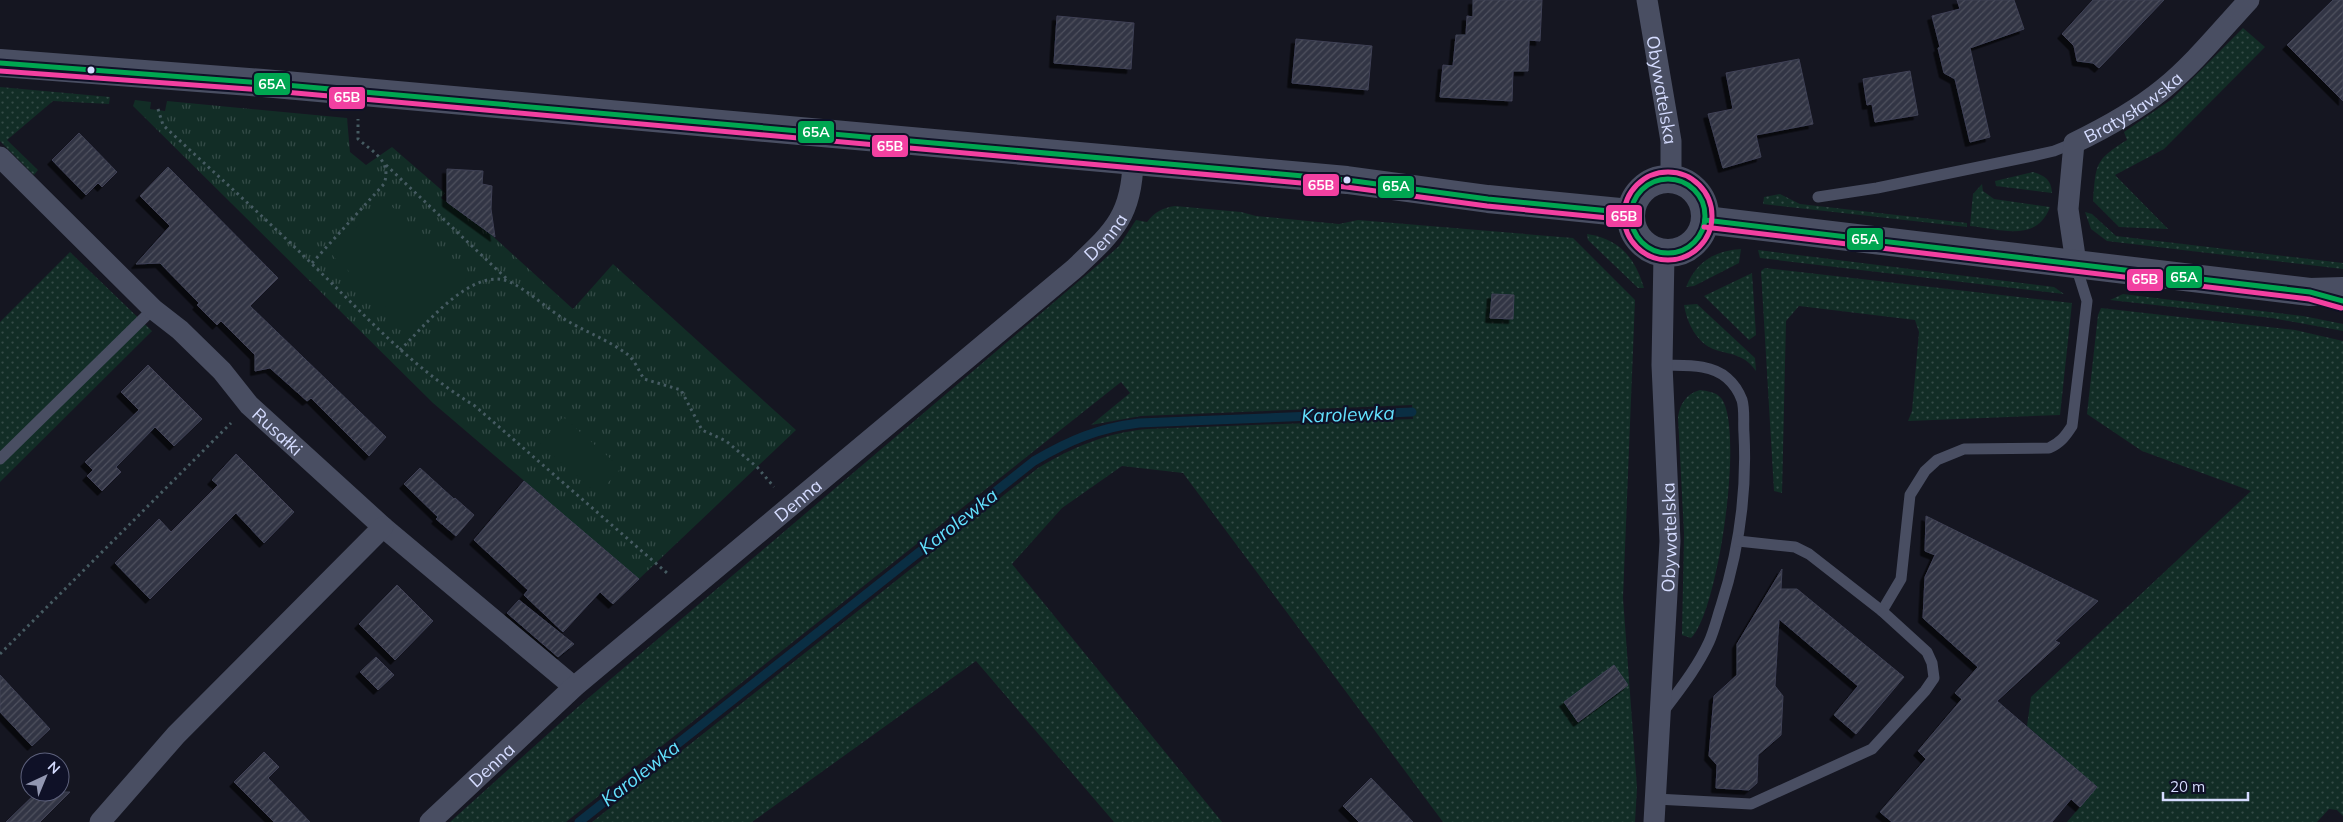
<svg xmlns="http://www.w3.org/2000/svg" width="2343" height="822" viewBox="0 0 2343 822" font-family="Mulish,sans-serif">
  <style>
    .grass { fill: url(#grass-dots) }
    .park { fill: url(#park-tufts) }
    .garden { fill: #122d26 }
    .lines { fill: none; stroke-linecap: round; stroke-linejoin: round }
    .stream { stroke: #0a2e43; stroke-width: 9 }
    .building { fill: url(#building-hatch); stroke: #3f4155; filter: url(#shadow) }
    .path { stroke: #465b62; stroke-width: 3; stroke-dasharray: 2.5 4; stroke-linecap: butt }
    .service { stroke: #494e62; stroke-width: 11 }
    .minor { stroke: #494e62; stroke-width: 21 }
    .tertiary { stroke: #494e62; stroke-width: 28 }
    .bus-1-casing { stroke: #0f1127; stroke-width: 9 }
    .bus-2-casing { stroke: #0f1127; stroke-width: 9 }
    .bus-1 { stroke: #00a651; stroke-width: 5 }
    .bus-2 { stroke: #f240a1; stroke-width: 5 }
    .bus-dot { fill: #d5dcff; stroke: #0f1127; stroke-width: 2 }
    .labels { text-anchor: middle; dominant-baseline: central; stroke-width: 4.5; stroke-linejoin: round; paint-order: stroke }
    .street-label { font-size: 18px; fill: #d5dcff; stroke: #0f1127 }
    .water-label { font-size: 19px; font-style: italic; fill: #63e2ff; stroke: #0f1127 }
    .line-badge { stroke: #0f1127; stroke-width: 2 }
    .badge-label { font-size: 14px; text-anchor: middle; font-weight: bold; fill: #fff }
  </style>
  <defs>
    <pattern id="grass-dots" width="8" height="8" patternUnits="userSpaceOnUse" patternTransform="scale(1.25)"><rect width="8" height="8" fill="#122d26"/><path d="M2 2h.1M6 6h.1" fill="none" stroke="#344b47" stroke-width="1.8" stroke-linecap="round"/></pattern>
    <pattern id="park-tufts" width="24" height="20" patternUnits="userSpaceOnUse" patternTransform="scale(1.25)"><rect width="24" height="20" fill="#122d26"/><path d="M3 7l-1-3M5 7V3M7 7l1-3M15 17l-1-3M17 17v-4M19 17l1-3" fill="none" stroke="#344b47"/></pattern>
    <pattern id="building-hatch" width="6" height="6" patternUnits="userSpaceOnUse" patternTransform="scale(1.25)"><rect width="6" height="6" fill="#323544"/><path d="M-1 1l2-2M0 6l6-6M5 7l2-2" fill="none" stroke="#4f5260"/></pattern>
    <filter id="shadow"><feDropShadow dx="-4.5" dy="4.5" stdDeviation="0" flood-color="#0009"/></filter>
  </defs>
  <rect width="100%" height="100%" fill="#151621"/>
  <g class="grass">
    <path d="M2243,28L2265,47L2164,149L2115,175L2168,229L2119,227L2093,201C2096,165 2094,160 2127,140L2124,132L2172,99Z"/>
    <path d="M0,87L110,97L109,104L53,101L7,140L38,170L34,175L0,141Z"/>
    <path d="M2033,172C2046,176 2051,180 2052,193L1996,186L1995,181Z"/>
    <path d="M1982,184L1983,191L1994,199L2050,207C2037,243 2000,229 1970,226L1973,194Z"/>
    <path d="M1780,194L1800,204L1967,223V227L1763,204L1764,197Z"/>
    <path d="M1175,206L1241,212L1256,216L1339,224L1358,220L1573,238L1635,300L1623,598L1637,788L1635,822H1443L1183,473L1122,466L1062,508L1012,564L1222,822H1114L976,661L752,822H592L1038,468C1073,447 1106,433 1147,429L1413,419L1412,405L1141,416L1091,425L1130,393L1121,382L566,822H450L579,706L1099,264L1119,246L1136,220L1147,222C1155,212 1162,208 1175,206Z"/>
    <path d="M2085,212L2092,214L2116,236L2343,263V269L2107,241L2091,229Z"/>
    <path d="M1587,234C1620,239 1635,258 1644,288H1638L1588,240Z"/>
    <path d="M1741,249L1739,263L1694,286L1686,287C1696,262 1714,251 1741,249Z"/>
    <path d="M1758,250L2054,287L2064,294L1760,258Z"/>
    <path d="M70,252L152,331L0,482V322Z"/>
    <path d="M1765,268L2072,303L2060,415L1908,421L1912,411L1919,332L1915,320L1799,306L1786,321L1782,493L1774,491L1761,271Z"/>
    <path d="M1752,273L1756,335L1749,340L1704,296Z"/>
    <path d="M2123,294L2303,316L2343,324V331L2272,318L2110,300Z"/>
    <path d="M1697,304L1755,358L1756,371C1745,355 1733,355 1716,350C1697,344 1687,323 1684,305Z"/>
    <path d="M2101,308L2295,330L2343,341V816L2337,810L2329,809L2317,822H2067L2097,787L2027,726L2031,697L2251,491L2142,451L2087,414L2098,315Z"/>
    <path d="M1700,390C1707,391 1716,392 1721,398C1745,427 1718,614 1691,638L1682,635L1684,534L1678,417C1680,404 1686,394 1700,390Z"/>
  </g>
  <path class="park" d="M135,100L151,102L150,109L165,111L167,101L347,118L350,152L366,165L392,147L445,193L441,198L487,231L573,309L613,264L796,430L639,579L433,403L133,106Z"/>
  <g class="garden">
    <path d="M384,199L466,279L413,333L331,254Z"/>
    <path d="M563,417L621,468L598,494L540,444Z"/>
  </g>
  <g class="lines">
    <path class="stream" d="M579,822L1034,461C1070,440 1098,428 1139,423L1412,412"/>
  </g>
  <g class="building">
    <path d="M1473,0H1542L1540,41L1529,40L1528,71H1513L1512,101L1440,97L1443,65L1453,66L1456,35H1466L1467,16L1473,17Z"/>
    <path d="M1957,0H2014L2024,29L1970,48L1990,137L1970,142L1955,79L1944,73L1938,48L1940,47L1932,16L1960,9Z"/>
    <path d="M2093,0H2164L2099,68L2093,63L2077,61L2074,46L2062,34Z"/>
    <path d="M2333,0H2343V101L2287,45Z"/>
    <path d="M1057,16L1134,23L1131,69L1054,63Z"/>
    <path d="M1296,39L1372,46L1368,90L1292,83Z"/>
    <path d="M1799,59L1813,124L1756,135L1761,157L1723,168L1708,114L1733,109L1726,73Z"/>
    <path d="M1910,71L1918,115L1875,122L1872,104L1867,105L1863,79Z"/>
    <path d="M79,133L117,172L102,187L98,183L86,195L52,160Z"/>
    <path d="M168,167L278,278L250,306L386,437L369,456L311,398L307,401L270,368L255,371V355L221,321L217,325L197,305L199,303L160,263L136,264L170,226L140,196Z"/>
    <path d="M447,169L483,171L482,184L492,186L491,209L495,237L447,202Z"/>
    <path d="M1492,294L1514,295L1513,319L1490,318Z"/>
    <path d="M148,365L202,419L174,446L155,427L116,467L121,472L102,491L87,476L93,470L85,462L139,410L121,392Z"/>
    <path d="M236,454L294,512L264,543L236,513L150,599L115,563L159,519L171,532L218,485L212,480Z"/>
    <path d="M420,468L454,499L455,498L474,515L456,536L436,519L438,517L404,484Z"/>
    <path d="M524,481L639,579L613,604L600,592L563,632L524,595L528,590L474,540Z"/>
    <path d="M1926,516L2098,601L2055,641L2060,643L1997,701L2097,787L2080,807L2071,799L2052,822H1892L1880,812L1926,759L1918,751L1962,699L1955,693L1978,667L1923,618L1925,577L1935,555L1925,551Z"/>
    <path d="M1782,569L1781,589H1797L1904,677L1856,734L1834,715L1858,686L1779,619L1775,686L1783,696L1781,735L1758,755L1757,783L1749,790L1716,788L1717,765L1709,756L1714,696L1737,675V644Z"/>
    <path d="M397,585L433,621L395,660L359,624Z"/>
    <path d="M519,600L574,644L558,657L507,613Z"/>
    <path d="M376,657L394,675L378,690L360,672Z"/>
    <path d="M1614,665L1628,685L1578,722L1564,702Z"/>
    <path d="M0,675L50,729L32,746L0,712Z"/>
    <path d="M264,752L279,767L268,778L310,822H274L234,782Z"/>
    <path d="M1371,778L1413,822H1359L1343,806Z"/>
    <path d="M37,792H70L40,822H6Z"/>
  </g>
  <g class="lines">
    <g class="path">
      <path d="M158,109L163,125C212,171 262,215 310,262C364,314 411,367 475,406L667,573"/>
      <path d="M386,165L509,281"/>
      <path d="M312,263L384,184C392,161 374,153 358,139V119"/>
      <path d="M400,350C424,327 472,265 510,282C529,291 546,308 564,319C584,331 608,340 627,354C634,359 639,371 644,379L681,390L702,430L726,441L757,467L774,487"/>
      <path d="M0,654L231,423"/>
    </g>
    <g class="service">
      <path d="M1818,197L1877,188L2032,156L2054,151L2074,143"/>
      <path d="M1662,365C1684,366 1710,363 1727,378C1734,384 1739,392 1742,400C1745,410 1743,424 1744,434C1747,493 1739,550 1721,606C1717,618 1714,631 1709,642C1697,668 1680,689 1663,712"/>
      <path d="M0,459L153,309"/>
      <path d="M1882,611L1901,579L1910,495L1925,471L1937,460L1964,449L2049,448C2060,443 2065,437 2072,426L2087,301L2076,266"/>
      <path d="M1656,799L1751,804L1872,749L1925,691L1934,678L1932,663L1927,652L1882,611L1809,554L1795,547L1738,541"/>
    </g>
    <g class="minor">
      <path id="s1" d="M1647,0L1671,141V179"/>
      <path id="s2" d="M0,157L153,309L180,330L222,371L249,405L383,527L574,687"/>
      <path id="s3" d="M2076,263L2068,209L2074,143C2105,128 2136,111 2163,89C2195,63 2221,30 2249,0"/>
      <path d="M100,822L176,735L383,527"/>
      <path id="s4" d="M430,822L574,687L1074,269C1112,233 1132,217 1133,161"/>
      <path id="s5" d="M1654,822L1670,541L1662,365L1664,254"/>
    </g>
    <g class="tertiary">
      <path d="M0,63L263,83L1347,180L1488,199L1630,213"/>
      <circle cx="1668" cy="216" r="37"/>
      <path d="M1705,220L2310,292L2343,291"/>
    </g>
    <g class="bus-1-casing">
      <g id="bus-1">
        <path d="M0,63L263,83L1347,180L1488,199L1630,213"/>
        <circle cx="1668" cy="216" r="37"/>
        <path d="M1705,220L2310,292L2343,301"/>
      </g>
    </g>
    <g class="bus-2-casing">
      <g id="bus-2">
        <path d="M0,71L262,90L1346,187L1487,206L1629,220"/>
        <circle cx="1668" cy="216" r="44"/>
        <path d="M1704,227L2309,299L2341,308"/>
      </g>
    </g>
    <use href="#bus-1" class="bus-1"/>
    <use href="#bus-2" class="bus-2"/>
  </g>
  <g class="bus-dot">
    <circle cx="91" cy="70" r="4.5"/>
    <circle cx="1347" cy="180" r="4.5"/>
  </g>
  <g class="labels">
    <g class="street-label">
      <text stroke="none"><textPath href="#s1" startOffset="91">Obywatelska</textPath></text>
      <text stroke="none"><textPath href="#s3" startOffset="190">Bratysławska</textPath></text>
      <text stroke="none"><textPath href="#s4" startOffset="894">Denna</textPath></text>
      <text stroke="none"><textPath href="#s2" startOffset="391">Rusałki</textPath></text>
      <text stroke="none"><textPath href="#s4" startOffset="489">Denna</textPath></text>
      <text stroke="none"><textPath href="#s5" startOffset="285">Obywatelska</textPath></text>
      <text stroke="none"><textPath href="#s4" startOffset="84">Denna</textPath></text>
    </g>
    <g class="water-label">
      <text transform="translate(1348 414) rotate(-2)">Karolewka</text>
      <text transform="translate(958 521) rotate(-38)">Karolewka</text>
      <text transform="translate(640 773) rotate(-38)">Karolewka</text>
    </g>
  </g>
  <g class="line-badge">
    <rect x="253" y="72" width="38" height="24" rx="5" fill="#00a651"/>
    <rect x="328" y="86" width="38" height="24" rx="5" fill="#f240a1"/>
    <rect x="797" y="120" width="38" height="24" rx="5" fill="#00a651"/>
    <rect x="871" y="134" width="38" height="24" rx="5" fill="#f240a1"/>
    <rect x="1302" y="173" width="38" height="24" rx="5" fill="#f240a1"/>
    <rect x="1377" y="175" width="38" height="24" rx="5" fill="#00a651"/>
    <rect x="1605" y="204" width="38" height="24" rx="5" fill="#f240a1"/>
    <rect x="1846" y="227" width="38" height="24" rx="5" fill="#00a651"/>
    <rect x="2165" y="265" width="38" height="24" rx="5" fill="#00a651"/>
    <rect x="2126" y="268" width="38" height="24" rx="5" fill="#f240a1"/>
  </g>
  <g class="badge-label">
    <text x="272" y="89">65A</text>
    <text x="347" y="102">65B</text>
    <text x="816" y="137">65A</text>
    <text x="890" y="151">65B</text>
    <text x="1321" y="190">65B</text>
    <text x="1396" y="191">65A</text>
    <text x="1624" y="221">65B</text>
    <text x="1865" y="244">65A</text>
    <text x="2184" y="282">65A</text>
    <text x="2145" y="284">65B</text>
  </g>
  <g transform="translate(45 777) rotate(44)"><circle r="24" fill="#0f1127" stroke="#5e627d"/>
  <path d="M0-4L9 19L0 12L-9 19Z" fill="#9297b1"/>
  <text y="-8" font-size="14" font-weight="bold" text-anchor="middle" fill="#d5dcff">N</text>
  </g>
  <path d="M2163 792v8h85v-8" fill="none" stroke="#d5dcff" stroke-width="2.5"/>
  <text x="2170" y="792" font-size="15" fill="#d5dcff" stroke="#0f1127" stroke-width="4" paint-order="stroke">20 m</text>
</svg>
